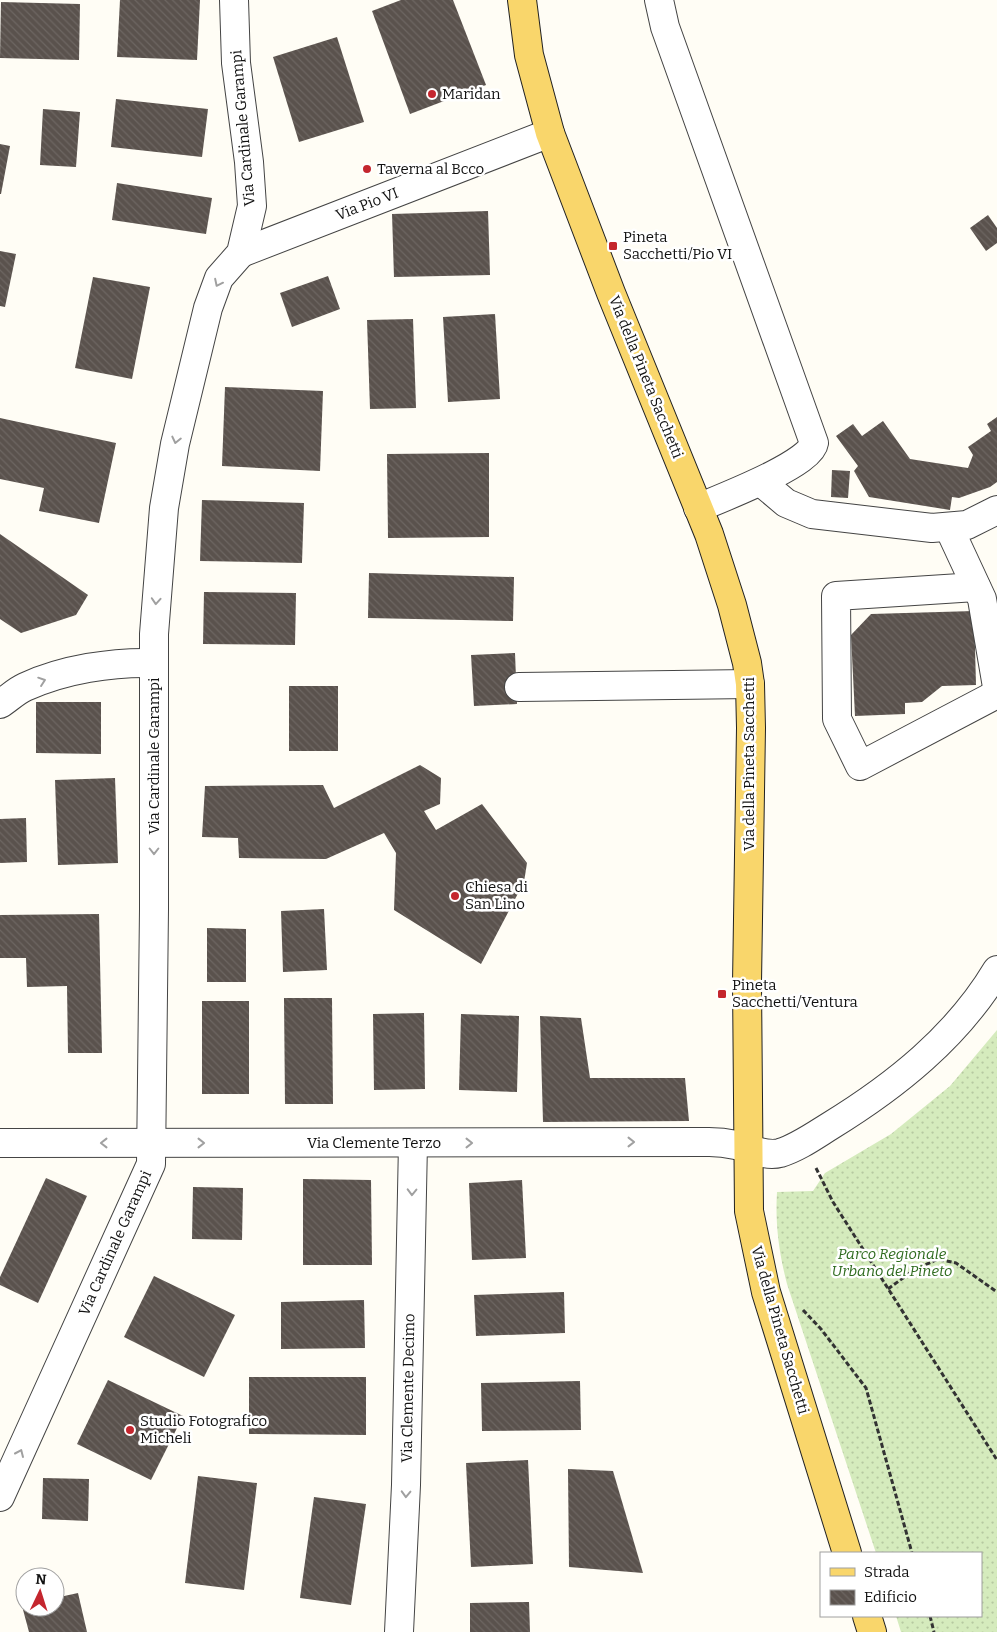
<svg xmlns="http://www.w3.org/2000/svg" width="997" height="1632" viewBox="0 0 997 1632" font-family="Bitter,serif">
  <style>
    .grass { fill: url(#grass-dots) }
    .building { fill: url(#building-back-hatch) }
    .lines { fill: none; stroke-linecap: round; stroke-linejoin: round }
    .minor-casing { stroke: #444; stroke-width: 30 }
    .major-casing { stroke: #222; stroke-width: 30 }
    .path { stroke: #333; stroke-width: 3; stroke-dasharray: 5 2.5; stroke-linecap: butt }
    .minor { stroke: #fff; stroke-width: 28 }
    .major { stroke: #f9d66b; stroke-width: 28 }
    .oneway { stroke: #a0a0a0 }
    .poi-dot { fill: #c4262e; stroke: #fff; stroke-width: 2 }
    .labels { text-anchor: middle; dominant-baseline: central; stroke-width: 5; stroke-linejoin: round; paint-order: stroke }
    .poi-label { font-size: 15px; fill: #111; stroke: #fff; text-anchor: start }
    .street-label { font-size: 15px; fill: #111; stroke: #fff }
    .park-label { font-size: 15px; font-style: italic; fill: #2f6b1f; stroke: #fff }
  </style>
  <defs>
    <pattern id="grass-dots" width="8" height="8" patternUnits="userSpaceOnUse" patternTransform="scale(1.25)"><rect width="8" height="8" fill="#d5ebbd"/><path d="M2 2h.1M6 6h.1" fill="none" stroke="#b6c8a1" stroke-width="1.8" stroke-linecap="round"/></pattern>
    <pattern id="building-back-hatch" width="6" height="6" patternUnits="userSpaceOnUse" patternTransform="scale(1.25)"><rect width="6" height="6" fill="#5a524d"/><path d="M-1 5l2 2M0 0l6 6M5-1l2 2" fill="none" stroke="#6d6662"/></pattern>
  </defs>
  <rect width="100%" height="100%" fill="#fffdf5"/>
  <path class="grass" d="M997,1030V1632H901L896,1616H981V1553H876L787,1284C779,1253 775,1224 777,1192L813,1191L825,1173L891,1134L950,1086Z"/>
  <g class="building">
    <path d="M120,0H200L197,60L117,57Z"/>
    <path d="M401,0H453L486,85L410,114L372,11Z"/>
    <path d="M1,2L80,4L79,60L0,58Z"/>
    <path d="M337,37L364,122L299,142L273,57Z"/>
    <path d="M116,99L208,109L202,157L111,147Z"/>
    <path d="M43,109L80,112L76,167L40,165Z"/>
    <path d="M0,144L10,146L1,194H0Z"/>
    <path d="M117,183L212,198L206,234L112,220Z"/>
    <path d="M488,211L490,275L394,277L392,214Z"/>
    <path d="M988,215L997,228V243L986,251L970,228Z"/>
    <path d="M0,251L16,254L5,307L0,306Z"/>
    <path d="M328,276L340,309L292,327L280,293Z"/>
    <path d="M93,277L150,287L132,379L75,368Z"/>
    <path d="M495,314L500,399L448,402L443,317Z"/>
    <path d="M413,319L416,408L370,409L367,320Z"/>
    <path d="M225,387L323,391L320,471L222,466Z"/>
    <path d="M997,417V482L990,487L959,498L952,497L950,510L869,497L854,471L858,466L836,436L853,424L862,436L883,421L910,459L968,468L973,455L968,447L991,431L987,424Z"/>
    <path d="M0,418L116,443L99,523L39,511L44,488L0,479Z"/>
    <path d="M489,453V537L388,538L387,454Z"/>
    <path d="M832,470L850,471L848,498L831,497Z"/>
    <path d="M202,500L304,503L302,563L200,561Z"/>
    <path d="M0,534L88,595L76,615L21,633L0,619Z"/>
    <path d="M369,573L514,577L513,621L368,618Z"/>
    <path d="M204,592L296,593L295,645L203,644Z"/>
    <path d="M974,611L976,685L942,686L922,702L905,703V714L855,716L851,635L871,614Z"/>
    <path d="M515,653L517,704L474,706L471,655Z"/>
    <rect x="289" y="686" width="49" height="65"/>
    <path d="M36,702H101V754L36,753Z"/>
    <path d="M420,765L441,778L440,804L424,811L436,830L482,804L527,863L524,882L481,964L394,910L396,853L384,833L326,859L239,858L238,838L202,837L205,786L323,785L334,808Z"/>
    <path d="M115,778L118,863L58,865L55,780Z"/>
    <path d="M26,818L27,862L0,863V819Z"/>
    <path d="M324,909L327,970L283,972L281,911Z"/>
    <path d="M99,914L102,1053H68L67,986L27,987L26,958H0V915Z"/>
    <path d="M207,928L246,929V982H207Z"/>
    <path d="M284,998H332L333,1104H285Z"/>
    <rect x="202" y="1001" width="47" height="93"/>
    <path d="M424,1013L425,1089L374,1090L373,1014Z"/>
    <path d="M461,1014L519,1016L517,1092L459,1090Z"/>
    <path d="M540,1016L581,1018L590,1078H685L689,1121L543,1122Z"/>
    <path d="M46,1178L87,1196L38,1303L0,1285V1277Z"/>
    <path d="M303,1179L371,1180L372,1265H303Z"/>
    <path d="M522,1180L526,1258L472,1260L469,1183Z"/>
    <path d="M193,1187L243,1188L242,1240L192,1239Z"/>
    <path d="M154,1276L235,1315L204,1377L124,1337Z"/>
    <path d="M564,1292L565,1333L476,1336L474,1295Z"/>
    <path d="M364,1300L365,1348L281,1349V1302Z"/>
    <path d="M249,1377H366V1435L249,1434Z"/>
    <path d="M108,1380L183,1416L151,1480L77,1444Z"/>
    <path d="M580,1381L581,1430L482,1431L481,1383Z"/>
    <path d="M528,1460L533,1564L471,1567L466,1463Z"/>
    <path d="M568,1469L613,1471L643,1573L569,1567Z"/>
    <path d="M198,1476L257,1483L244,1590L185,1583Z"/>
    <path d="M43,1478L89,1479L88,1521L42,1519Z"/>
    <path d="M314,1497L366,1504L351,1605L300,1598Z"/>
    <path d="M78,1593L87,1632H29L22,1606L55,1607V1598Z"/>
    <path d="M529,1602L530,1632H470V1603Z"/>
  </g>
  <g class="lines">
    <g class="minor-casing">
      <g id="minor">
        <path d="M659,0L665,27L814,443C811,464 719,499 698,508"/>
        <path d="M241,253L550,133"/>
        <path d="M761,482L786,503L812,514L932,528L967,525L997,510"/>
        <path d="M949,528L982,599L997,687"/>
        <path d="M976,587L836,596L837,719L860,766L997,694"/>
        <path d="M519,687L750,684"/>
        <path d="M0,704C8,699 16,691 25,687C64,669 112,662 153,663"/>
        <path d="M0,1143L709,1142C718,1142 727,1143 736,1145C750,1148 765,1157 780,1153C797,1148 814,1136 830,1126C895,1086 957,1037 997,970"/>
        <path d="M0,1497L151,1164L154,909V634L164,508L175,444L208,308L219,278L241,253L252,206L249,162L236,63L234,0"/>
        <path d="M399,1632L406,1485L413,1143"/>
      </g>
    </g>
    <g class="major-casing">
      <g id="major">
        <path d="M522,0L529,55L550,133L611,293L709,534L732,605L747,663L750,684L751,728L747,983L749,1211L766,1292L847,1553"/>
        <path d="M867,1616L872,1632"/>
      </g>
    </g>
    <g class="path">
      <path d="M816,1168L833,1202L997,1460"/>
      <path d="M888,1289L914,1270L938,1259L956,1263L997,1292"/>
      <path d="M803,1310L821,1329L866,1388L912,1553"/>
      <path d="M930,1616L934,1632"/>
    </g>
    <use href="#minor" class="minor"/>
    <use href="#major" class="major"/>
  </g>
  <defs><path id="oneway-chevron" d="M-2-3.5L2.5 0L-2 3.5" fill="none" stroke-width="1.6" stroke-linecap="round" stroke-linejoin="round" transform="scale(1.25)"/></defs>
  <g class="oneway">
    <use href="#oneway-chevron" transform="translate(218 283) rotate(116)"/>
    <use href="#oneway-chevron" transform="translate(176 440) rotate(103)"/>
    <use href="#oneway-chevron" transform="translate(156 601) rotate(94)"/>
    <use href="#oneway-chevron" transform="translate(42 681) rotate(-19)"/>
    <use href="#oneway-chevron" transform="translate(154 851) rotate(90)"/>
    <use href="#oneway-chevron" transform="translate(631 1142)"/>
    <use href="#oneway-chevron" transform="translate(104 1143) rotate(180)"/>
    <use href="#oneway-chevron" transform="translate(201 1143)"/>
    <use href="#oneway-chevron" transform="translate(469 1143)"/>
    <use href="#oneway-chevron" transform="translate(412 1192) rotate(91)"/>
    <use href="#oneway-chevron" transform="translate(20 1453) rotate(-66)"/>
    <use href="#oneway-chevron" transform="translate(406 1494) rotate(92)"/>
  </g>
  <g class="poi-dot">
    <circle cx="432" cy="94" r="5"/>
    <circle cx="367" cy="169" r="5"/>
    <rect x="608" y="241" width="10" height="10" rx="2.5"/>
    <circle cx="455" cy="896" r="5"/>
    <rect x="717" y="989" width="10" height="10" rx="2.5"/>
    <circle cx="130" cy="1430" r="5"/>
  </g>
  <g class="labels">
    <g class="poi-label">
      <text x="442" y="94">Maridan</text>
      <text x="377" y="169">Taverna al Bcco</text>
      <text x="623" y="237">Pineta<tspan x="623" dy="17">Sacchetti/Pio VI</tspan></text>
      <text x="465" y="887">Chiesa di<tspan x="465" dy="17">San Lino</tspan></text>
      <text x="732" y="985">Pineta<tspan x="732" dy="17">Sacchetti/Ventura</tspan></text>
      <text x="140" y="1421">Studio Fotografico<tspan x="140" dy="17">Micheli</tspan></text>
    </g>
    <g class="street-label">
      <text transform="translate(243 128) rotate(-95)">Via Cardinale Garampi</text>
      <text transform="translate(367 204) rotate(-21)">Via Pio VI</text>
      <text transform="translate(646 377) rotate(68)">Via della Pineta Sacchetti</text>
      <text transform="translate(154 756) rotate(-90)">Via Cardinale Garampi</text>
      <text transform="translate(749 764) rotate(-90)">Via della Pineta Sacchetti</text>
      <text x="374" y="1143">Via Clemente Terzo</text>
      <text transform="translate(115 1243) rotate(-66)">Via Cardinale Garampi</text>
      <text transform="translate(780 1330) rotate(74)">Via della Pineta Sacchetti</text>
      <text transform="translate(408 1388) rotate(-89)">Via Clemente Decimo</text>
    </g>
    <g class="park-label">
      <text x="892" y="1254">Parco Regionale<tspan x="892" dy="17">Urbano del Pineto</tspan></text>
    </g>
  </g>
  <rect x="820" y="1552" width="162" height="65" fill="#ffffff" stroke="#a0a0a0"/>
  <rect x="830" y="1568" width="25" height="8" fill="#f9d66b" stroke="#a0a0a0"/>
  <text x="864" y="1577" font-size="15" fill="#111111">Strada</text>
  <rect x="830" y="1590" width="25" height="15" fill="url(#building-back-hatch)" stroke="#a0a0a0"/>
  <text x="864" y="1602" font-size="15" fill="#111111">Edificio</text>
  <g transform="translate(40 1592) rotate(4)"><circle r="24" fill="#ffffff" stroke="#a0a0a0"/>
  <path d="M0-4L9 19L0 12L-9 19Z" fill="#c4262e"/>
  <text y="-8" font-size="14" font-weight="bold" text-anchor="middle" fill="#111111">N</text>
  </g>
</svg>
